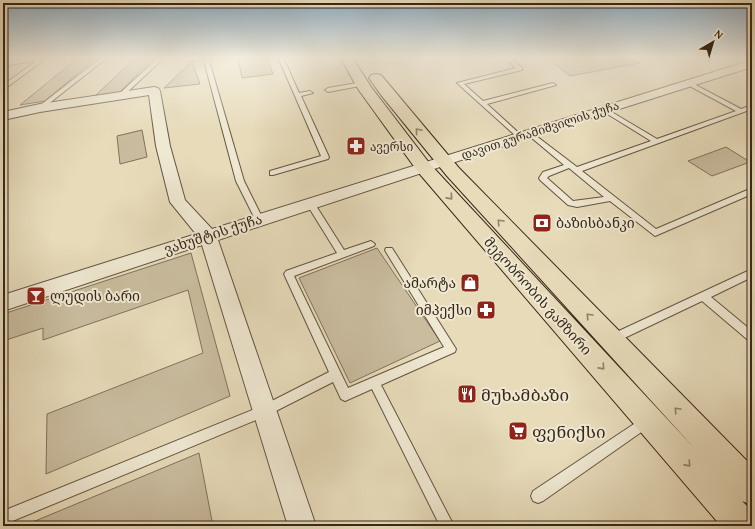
<svg xmlns="http://www.w3.org/2000/svg" width="755" height="529" viewBox="0 0 755 529" font-family="'Gentium Book Plus','Noto Serif Georgian',serif">
  <style>
    .green { fill: #c9bc9f; stroke: #80725c }
    .lines { fill: none; stroke-linecap: round; stroke-linejoin: round }
    .service-casing { stroke: #635441; stroke-width: 2 }
    .minor-casing { stroke: #635441; stroke-width: 2 }
    .tertiary-casing { stroke: #635441; stroke-width: 2 }
    .primary-casing { stroke: #372719; stroke-width: 2 }
    .service { fill: #efe8d2; fill-rule: evenodd }
    .minor { fill: #efe8d2; fill-rule: evenodd }
    .tertiary { fill: #efe8d2; fill-rule: evenodd }
    .primary { fill: #e7dbba; fill-rule: evenodd }
    .oneway { stroke: #8f816a }
    .labels { text-anchor: middle; dominant-baseline: central; stroke-width: 4; stroke-linejoin: round; paint-order: stroke }
    .far-street-label { font-size: 12px; fill: #372719; stroke: #efe8d2 }
    .far-poi-label { font-size: 12px; fill: #372719; stroke: #efe8d2; text-anchor: start }
    .poi-label { font-size: 14px; fill: #372719; stroke: #efe8d2; text-anchor: start }
    .street-label { font-size: 14px; fill: #372719; stroke: #efe8d2 }
    .near-poi-label { font-size: 17px; fill: #372719; stroke: #efe8d2; text-anchor: start }
  </style>
  <rect width="100%" height="100%" fill="#e7dbba"/>
  <filter id="stains"><feTurbulence type="fractalNoise" baseFrequency=".005" numOctaves="4"/><feColorMatrix values="0 0 0 0 .2 0 0 0 0 .09 0 0 0 0 .02 0 0 0 .5 -.17"/></filter>
  <radialGradient id="worn" r=".72"><stop offset=".6" stop-color="#630" stop-opacity="0"/><stop offset="1" stop-color="#630" stop-opacity=".3"/></radialGradient>
  <g class="green">
    <path d="M79,57H97L45,101L20,105Z"/>
    <path d="M136,57H154L118,94L94,97Z"/>
    <path d="M258,57H267L273,74L242,78L238,59Z"/>
    <path d="M546,57H630L640,63L570,76Z"/>
    <path d="M192,61L200,84L164,88Z"/>
    <path d="M142,130L147,157L120,164L117,136Z"/>
    <path d="M726,147L750,162L712,176L688,161Z"/>
    <path d="M377,248L440,341L350,383L299,278Z"/>
    <path d="M191,253L230,396L46,474L47,414L203,353L188,290L43,340V328L3,341V314Z"/>
    <path d="M199,453L213,526H23Z"/>
  </g>
  <g class="lines">
    <g class="service-casing">
      <g id="service">
        <path d="M42,57H48L3,90V85Z"/>
        <path d="M102,57H108L42,109H38V107Z"/>
        <path d="M159,57H165L122,97H118V95Z"/>
        <path d="M203,57H208L244,181L263,219L262,221H256L236,181Z"/>
        <path d="M278,57H283L299,93L310,91L313,93L301,96L329,157L328,159L273,175H270V171L321,156Z"/>
        <path d="M504,57H509L522,68V70L464,84L483,101L553,83L556,85L487,104L521,135V137H517L457,83L516,68Z"/>
        <path d="M363,82L366,84L365,85L328,92L325,90L328,88Z"/>
        <path d="M686,82H690L741,109L752,105V109L582,171L656,229L752,188V194L655,236L610,201L577,207L568,205L540,180L539,178L543,172L564,165L527,134V132H531L577,167L651,141L601,110V108H605L657,139L736,111L686,84ZM569,168L604,197L573,201L547,178L549,176Z"/>
        <path d="M310,200L313,201L344,250L371,241L375,244L374,246L294,276L348,388L444,347L386,252L385,250L386,248H392L456,349L455,352L381,385L454,526H440L372,389L345,401L341,399L333,382L268,415L3,525V511L260,407L329,372L284,274L286,271L337,253L306,203Z"/>
        <path d="M752,269V277L711,297L752,331V342L748,340L702,301L616,342L612,344L608,342L607,339L608,336Z"/>
        <path d="M646,416L650,418L652,422L650,426L543,501L538,503L533,501L531,496L533,491Z"/>
      </g>
    </g>
    <g class="minor-casing">
      <path id="minor" d="M752,60V67L534,136L218,240L316,526H288L202,245L3,311V295L196,234L170,202L156,146L149,95L40,112L3,120V112L40,104L154,87L158,88L160,91L170,146L185,200L212,229Z"/>
    </g>
    <g class="tertiary-casing">
      <path id="tertiary" d="M12,57H42L40,60L35,61L3,66V58Z"/>
    </g>
    <g class="primary-casing">
      <path id="primary" d="M340,57H352L371,87L430,164L696,450L447,176L381,95L369,78L371,75L376,74L381,75L459,168L752,466V505L742,501L752,511V526H721L418,172L358,89Z"/>
    </g>
    <use href="#service" class="service"/>
    <use href="#minor" class="minor"/>
    <use href="#tertiary" class="tertiary"/>
    <use href="#primary" class="primary"/>
  </g>
  <defs><path id="oneway-chevron" d="M-2-3.5L2.5 0L-2 3.5" fill="none" stroke-width="1.6" stroke-linecap="round" stroke-linejoin="round"/></defs>
  <g class="oneway">
    <use href="#oneway-chevron" transform="translate(418 131) rotate(-130)"/>
    <use href="#oneway-chevron" transform="translate(450 197) rotate(48)"/>
    <use href="#oneway-chevron" transform="translate(500 222) rotate(-133)"/>
    <use href="#oneway-chevron" transform="translate(589 316) rotate(-133)"/>
    <use href="#oneway-chevron" transform="translate(602 367) rotate(48)"/>
    <use href="#oneway-chevron" transform="translate(677 410) rotate(-133)"/>
    <use href="#oneway-chevron" transform="translate(688 464) rotate(48)"/>
  </g>
  <linearGradient id="sky" x2="0" y2="1"><stop stop-color="#8fabc0"/><stop offset="0.44" stop-color="#f4efe0"/><stop offset="1" stop-color="#f4efe0" stop-opacity="0"/></linearGradient>
  <rect width="755" height="131" fill="url(#sky)"/>
  <defs>
    <g id="pharmacy-square" transform="scale(1)"><rect x="-9" y="-9" width="18" height="18" rx="4" fill="#8f2418" stroke="#efe8d2"/><path d="M-2-6h4v4h4v4h-4v4h-4v-4h-4v-4h4Z" fill="#fff"/></g>
    <g id="bank-square" transform="scale(1)"><rect x="-9" y="-9" width="18" height="18" rx="4" fill="#8f2418" stroke="#efe8d2"/><path d="M-6-4H6V4H-6ZM0-2.3a2.3 2.3 0 1 0 0 4.6a2.3 2.3 0 1 0 0-4.6Z" fill="#fff"/></g>
    <g id="shop-square" transform="scale(1)"><rect x="-9" y="-9" width="18" height="18" rx="4" fill="#8f2418" stroke="#efe8d2"/><path d="M-5-2.5h2.3a2.7 3.5 0 0 1 5.4 0H5L5.5 6h-11ZM-1.5-2.5h3a1.5 2.3 0 0 0-3 0Z" fill="#fff"/></g>
    <g id="bar-square" transform="scale(1)"><rect x="-9" y="-9" width="18" height="18" rx="4" fill="#8f2418" stroke="#efe8d2"/><path d="M-6-5H6L.8 .8V4.5H3.5V6h-7V4.5H-.8V.8Z" fill="#fff"/></g>
    <g id="restaurant-square" transform="scale(1)"><rect x="-9" y="-9" width="18" height="18" rx="4" fill="#8f2418" stroke="#efe8d2"/><path d="M-5-6h1v4h1v-4h1v4h1v-4h1v5L-1.5 .5V6h-2V.5L-5-1ZM5-6V6H3V1.5H1.5Q1.5-4 5-6Z" fill="#fff"/></g>
    <g id="supermarket-square" transform="scale(1)"><rect x="-9" y="-9" width="18" height="18" rx="4" fill="#8f2418" stroke="#efe8d2"/><path d="M-6-5.5h2.5l.6 2H6L4.5 2H-2.5L-4.4-4H-6ZM-1.5 3.2a1.3 1.3 0 1 0 .1 0ZM3 3.2a1.3 1.3 0 1 0 .1 0Z" fill="#fff"/></g>
  </defs>
  <g fill-rule="evenodd">
    <use href="#pharmacy-square" x="356" y="146"/>
    <use href="#bank-square" x="542" y="223"/>
    <use href="#shop-square" x="470" y="283"/>
    <use href="#bar-square" x="36" y="296"/>
    <use href="#pharmacy-square" x="486" y="310"/>
    <use href="#restaurant-square" x="467" y="394"/>
    <use href="#supermarket-square" x="518" y="431"/>
  </g>
  <g class="labels">
    <g class="far-street-label">
      <text transform="translate(540 130) rotate(-18)">დავით გურამიშვილის ქუჩა</text>
    </g>
    <g class="far-poi-label">
      <text x="370" y="146">ავერსი</text>
    </g>
    <g class="poi-label">
      <text x="556" y="223">ბაზისბანკი</text>
      <text x="456" y="283" text-anchor="end">ამარტა</text>
      <text x="50" y="296">ლუდის ბარი</text>
      <text x="472" y="310" text-anchor="end">იმპექსი</text>
    </g>
    <g class="street-label">
      <text transform="translate(213 234) rotate(-18)">ვახუშტის ქუჩა</text>
      <text transform="translate(538 296) rotate(48)">მეგობრობის გამზირი</text>
    </g>
    <g class="near-poi-label">
      <text x="481" y="394">მუხამბაზი</text>
      <text x="532" y="431">ფენიქსი</text>
    </g>
  </g>
  <rect width="755" height="529" fill="none" stroke="#e7dbba" stroke-width="16"/>
  <rect x="4" y="4" width="747" height="521" fill="none" stroke="#372719" stroke-width="2"/>
  <rect x="8" y="8" width="739" height="513" fill="none" stroke="#372719"/>
  <g transform="translate(713 42) rotate(38)" stroke="#efe8d2" stroke-width="3" paint-order="stroke">
  <path d="M0-3L7 15L0 10L-7 15Z" fill="#372719"/>
  <text y="-6" font-size="11" font-weight="bold" text-anchor="middle" fill="#372719">N</text>
  </g>
  <rect width="100%" height="100%" filter="url(#stains)"/>
  <rect width="100%" height="100%" fill="url(#worn)"/>
</svg>
